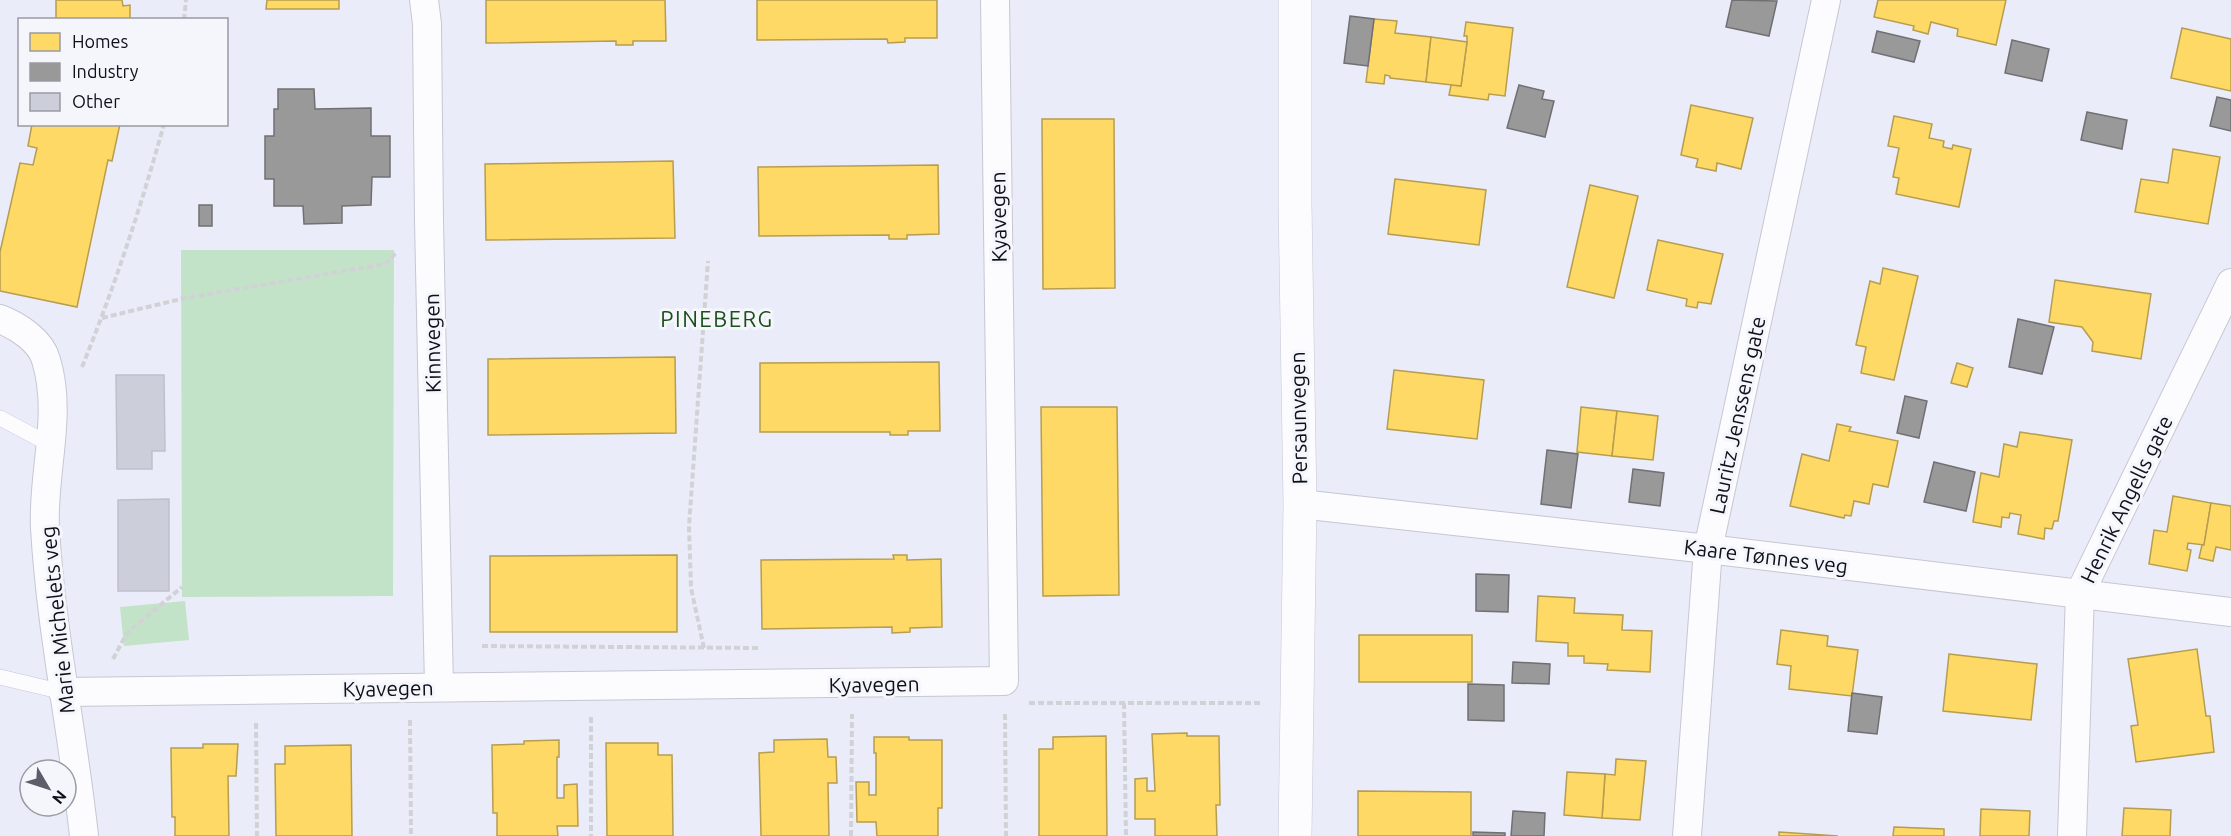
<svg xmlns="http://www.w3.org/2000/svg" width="2231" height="836" viewBox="0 0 2231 836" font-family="Ubuntu,sans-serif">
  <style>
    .green { fill: #c3e3c8 }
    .homes { fill: #ffd966; stroke: #b79d4f; stroke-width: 1.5 }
    .industry { fill: #999; stroke: #707073; stroke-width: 1.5 }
    .building { fill: #ccced9; stroke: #bfc0cb; stroke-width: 1.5 }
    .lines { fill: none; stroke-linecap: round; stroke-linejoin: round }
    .service-casing { stroke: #c5c7d2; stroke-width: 16 }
    .minor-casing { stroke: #c5c7d2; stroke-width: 30 }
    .tertiary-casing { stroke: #c5c7d2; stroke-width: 34 }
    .path { stroke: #d1d2d5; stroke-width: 4; stroke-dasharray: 6 3; stroke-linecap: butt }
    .service { stroke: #fcfcfe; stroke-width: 15 }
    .minor { stroke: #fcfcfe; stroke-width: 28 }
    .tertiary { stroke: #fcfcfe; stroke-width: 33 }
    .labels { text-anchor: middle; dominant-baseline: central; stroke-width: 6; stroke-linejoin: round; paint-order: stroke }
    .street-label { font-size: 21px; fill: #0f101a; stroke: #f5f6fc }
    .neighbourhood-label { font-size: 22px; letter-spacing: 1.5px; fill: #1b4f1a; stroke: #f5f6fc }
  </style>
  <rect width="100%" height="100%" fill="#eaecf9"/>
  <g class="green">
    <path d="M181,250H394L393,596L182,597Z"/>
    <path d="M185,601L189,640L124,646L120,607Z"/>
  </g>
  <g class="homes">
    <path d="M56,0H122L123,6L130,5V20H56Z"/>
    <path d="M267,0H339V9H266Z"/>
    <path d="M486,0H665L666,41H633V45H616V41L486,43Z"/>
    <path d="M757,0H937V38H905V42L888,43L887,39L757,40Z"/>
    <path d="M1878,0H2006L1996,45L1957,36L1958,29L1931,22L1928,34L1913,30L1914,26L1874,17Z"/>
    <path d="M1374,19L1397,21L1395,33L1431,37L1426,82L1390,78V76L1385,75L1384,84L1366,82Z"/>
    <path d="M1466,22L1513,28L1505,96L1489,94L1488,100L1449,95L1451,85L1461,86L1467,42V36H1464Z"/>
    <path d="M2182,28L2231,39V91L2171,78Z"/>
    <path d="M1431,37L1467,42L1461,86L1426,82Z"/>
    <path d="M1691,105L1753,118L1741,169L1717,163L1716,171L1696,167L1698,159L1681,155Z"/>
    <path d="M1894,116L1932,124L1929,138L1944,141L1943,147L1952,149L1953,145L1971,149L1959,207L1896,194L1899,178L1893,177L1899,148L1888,146Z"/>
    <path d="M1042,119H1114L1115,288L1043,289Z"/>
    <path d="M32,124H120L112,161L108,160L77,307L0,291V252L20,163L33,165L37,148L28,146Z"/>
    <path d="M2173,149L2220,157L2208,224L2135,212L2141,179L2168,183Z"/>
    <path d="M673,161L675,238L486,240L485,164Z"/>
    <path d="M938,165L939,234L907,235V239H889V235L759,236L758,167Z"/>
    <path d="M1395,179L1486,190L1479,245L1388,234Z"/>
    <path d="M1590,185L1638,196L1614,298L1567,287Z"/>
    <path d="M1658,240L1723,254L1711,304L1698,302L1697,308L1686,306L1687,299L1647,290Z"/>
    <path d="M1883,268L1918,276L1894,380L1861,373L1866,347L1856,345L1870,281L1880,284Z"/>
    <path d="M2055,280L2151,294L2141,359L2092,351L2093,342L2082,327L2049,322Z"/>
    <path d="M675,357L676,433L488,435V359Z"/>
    <path d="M939,362L940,431H908V435H890V432H760V363Z"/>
    <path d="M1957,363L1973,368L1967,387L1951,383Z"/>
    <path d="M1394,370L1484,380L1477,439L1387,429Z"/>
    <path d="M1041,407H1117L1119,595L1043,596Z"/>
    <path d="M1581,407L1617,411L1612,456L1577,452Z"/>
    <path d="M1617,411L1658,416L1653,460L1612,456Z"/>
    <path d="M1837,424L1851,427L1849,431L1898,441L1888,487L1873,484L1869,504L1854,501L1851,516L1845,515L1844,518L1790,506L1802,454L1829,461Z"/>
    <path d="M2020,432L2072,440L2058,521H2054L2052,529L2045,528L2044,539L2018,534L2021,515L2010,513L2009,518L2002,517L2001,527L1973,522L1981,473L1999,477L2004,444L2017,447Z"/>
    <path d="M2173,496L2211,503L2204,545L2188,543L2187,549L2191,550L2187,571L2149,564L2154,530L2167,532Z"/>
    <path d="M2211,503L2231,506V550L2216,547L2213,561L2199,558L2202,545H2204Z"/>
    <path d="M677,555V632H490V556Z"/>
    <path d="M893,555H907V560L941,559L942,627L910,628V632L892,633V627L762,629L761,560L894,559Z"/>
    <path d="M1538,596L1575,598L1574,613L1623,615L1622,630L1652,631L1650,672L1607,670L1608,664L1584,663V656H1568V643L1536,641Z"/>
    <path d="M1781,630L1828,636L1827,646L1858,650L1852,696L1789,689L1791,666L1777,664Z"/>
    <rect x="1359" y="635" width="113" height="47"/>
    <path d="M2197,649L2206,716H2210L2214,752L2136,762L2131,726L2138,725L2128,659Z"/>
    <path d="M1949,654L2037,664L2031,720L1943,711Z"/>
    <path d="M1187,733V736H1219L1220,805H1216L1217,836H1155V819H1135V779L1147,778V791H1155L1152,734Z"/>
    <path d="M1106,736L1107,836H1039V749H1053V737Z"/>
    <path d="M874,737H909V740H942V808H938V836H877L876,822H857L856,782H869V795H876V753H874Z"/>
    <path d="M827,739L828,757H836L837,783H828L829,836H761L759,753L774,752V740Z"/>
    <path d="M559,740V757H557V798H564V785L577,784L578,826H557L558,836H497V813H493L492,745L524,744V741Z"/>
    <path d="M606,743H658V755H672L673,836H607Z"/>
    <path d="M203,744H238L236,776H228L229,836H175V817H172L171,748H203Z"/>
    <path d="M351,745L352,836H276L275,764H285V746Z"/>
    <path d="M1616,759L1646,761L1640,820L1602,818L1605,774L1615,775Z"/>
    <path d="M1567,772L1605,774L1602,818L1564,815Z"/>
    <path d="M1358,791L1471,792V836H1358Z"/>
    <path d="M2124,808L2171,810L2170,836H2122Z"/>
    <path d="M1981,809L2030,811L2029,836H1980Z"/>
    <path d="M1894,827L1944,829V836H1893Z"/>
    <path d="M1779,832L1838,836H1779Z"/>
  </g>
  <g class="industry">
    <path d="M1732,0L1777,1L1769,36L1726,27Z"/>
    <path d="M1350,16L1374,19L1368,66L1344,63Z"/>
    <path d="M1877,31L1920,41L1914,62L1872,52Z"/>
    <path d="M2012,40L2049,49L2042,81L2005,73Z"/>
    <path d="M1519,85L1544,91L1542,99L1554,101L1545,137L1507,128Z"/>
    <path d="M278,89H314L315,109L371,108V136H390V177H372L371,205L342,206V223L304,224L303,206H274V179H265V136H274V109H278Z"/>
    <path d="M2217,97L2231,100V131L2210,126Z"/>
    <path d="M2087,112L2127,120L2122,149L2081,140Z"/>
    <rect x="199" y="205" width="13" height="21"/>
    <path d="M2018,319L2054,327L2042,374L2009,367Z"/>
    <path d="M1905,396L1927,401L1919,438L1897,433Z"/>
    <path d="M1547,450L1578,454L1571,508L1541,504Z"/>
    <path d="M1934,462L1975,472L1966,511L1924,502Z"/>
    <path d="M1633,469L1664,473L1660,506L1629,502Z"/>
    <path d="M1476,574L1509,575L1508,612L1476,611Z"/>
    <path d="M1513,662L1550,664L1549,684L1512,683Z"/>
    <path d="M1468,684L1504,685V721L1468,720Z"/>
    <path d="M1852,693L1882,697L1877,734L1848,731Z"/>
    <path d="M1513,811L1545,813L1544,836H1511Z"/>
    <path d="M1473,832L1505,833V836H1473Z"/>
  </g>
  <g class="building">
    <path d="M116,375H164L165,451H152V469H117Z"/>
    <path d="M169,499V591H118V500Z"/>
  </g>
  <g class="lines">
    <g class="service-casing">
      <g id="service">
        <path d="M0,418L51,445"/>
        <path d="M0,677L63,692"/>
      </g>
    </g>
    <g class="minor-casing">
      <g id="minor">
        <path d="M424,0L427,24L429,221L439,687"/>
        <path d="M0,319C18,326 41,341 46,360C63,415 42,473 45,528C51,632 73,733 84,836"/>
        <path d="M1300,504L1708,549L2231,612"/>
        <path d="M63,692L1004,681L995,0"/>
        <path d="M1687,836L1708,549L1826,0"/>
        <path d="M2072,836L2080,593L2231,283"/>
      </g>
    </g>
    <g class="tertiary-casing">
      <path id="tertiary" d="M1295,0V204L1300,504L1295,836"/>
    </g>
    <g class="path">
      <path d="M184,20L186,0"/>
      <path d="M102,318L185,298L385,264L397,252"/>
      <path d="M82,367C114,288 141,207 164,124"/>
      <path d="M482,646L760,648"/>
      <path d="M704,648L691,588L689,526L708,261"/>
      <path d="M113,659L127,633L182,587"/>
      <path d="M1029,703H1262"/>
      <path d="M1124,703L1126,836"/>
      <path d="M1005,714L1006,836"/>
      <path d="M591,717V836"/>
      <path d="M410,720L411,836"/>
      <path d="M256,723L257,836"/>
      <path d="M851,836L852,714"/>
    </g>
    <use href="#service" class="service"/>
    <use href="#minor" class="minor"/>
    <use href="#tertiary" class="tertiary"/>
  </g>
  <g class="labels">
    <g class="street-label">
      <text transform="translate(998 217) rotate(-91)">Kyavegen</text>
      <text transform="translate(432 343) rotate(-91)">Kinnvegen</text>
      <text transform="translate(1737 415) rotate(-78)">Lauritz Jenssens gate</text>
      <text transform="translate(1298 418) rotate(-91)">Persaunvegen</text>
      <text transform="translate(2126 499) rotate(-64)">Henrik Angells gate</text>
      <text transform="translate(1766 556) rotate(7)">Kaare Tønnes veg</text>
      <text transform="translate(57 620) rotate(-96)">Marie Michelets veg</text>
      <text transform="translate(874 684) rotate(-1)">Kyavegen</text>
      <text transform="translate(388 688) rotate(-1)">Kyavegen</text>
    </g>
    <g class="neighbourhood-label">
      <text x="717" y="318">PINEBERG</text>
    </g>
  </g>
  <rect x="18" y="18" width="210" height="108" fill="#f5f6fc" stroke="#999aa2" stroke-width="1.5"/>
  <rect x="30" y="33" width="30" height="18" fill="#ffd966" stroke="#999aa2" stroke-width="1.5"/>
  <text x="72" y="48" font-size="18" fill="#0f101a">Homes</text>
  <rect x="30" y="63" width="30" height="18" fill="#999999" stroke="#999aa2" stroke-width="1.5"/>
  <text x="72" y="78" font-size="18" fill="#0f101a">Industry</text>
  <rect x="30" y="93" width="30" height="18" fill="#ccced9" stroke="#999aa2" stroke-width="1.5"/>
  <text x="72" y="108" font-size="18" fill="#0f101a">Other</text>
  <g transform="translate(48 788) rotate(129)"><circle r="28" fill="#f5f6fc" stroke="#999aa2" stroke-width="1.5"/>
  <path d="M0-4.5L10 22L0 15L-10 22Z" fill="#5c5d68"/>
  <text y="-9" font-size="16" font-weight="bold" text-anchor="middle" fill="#0f101a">N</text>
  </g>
</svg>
